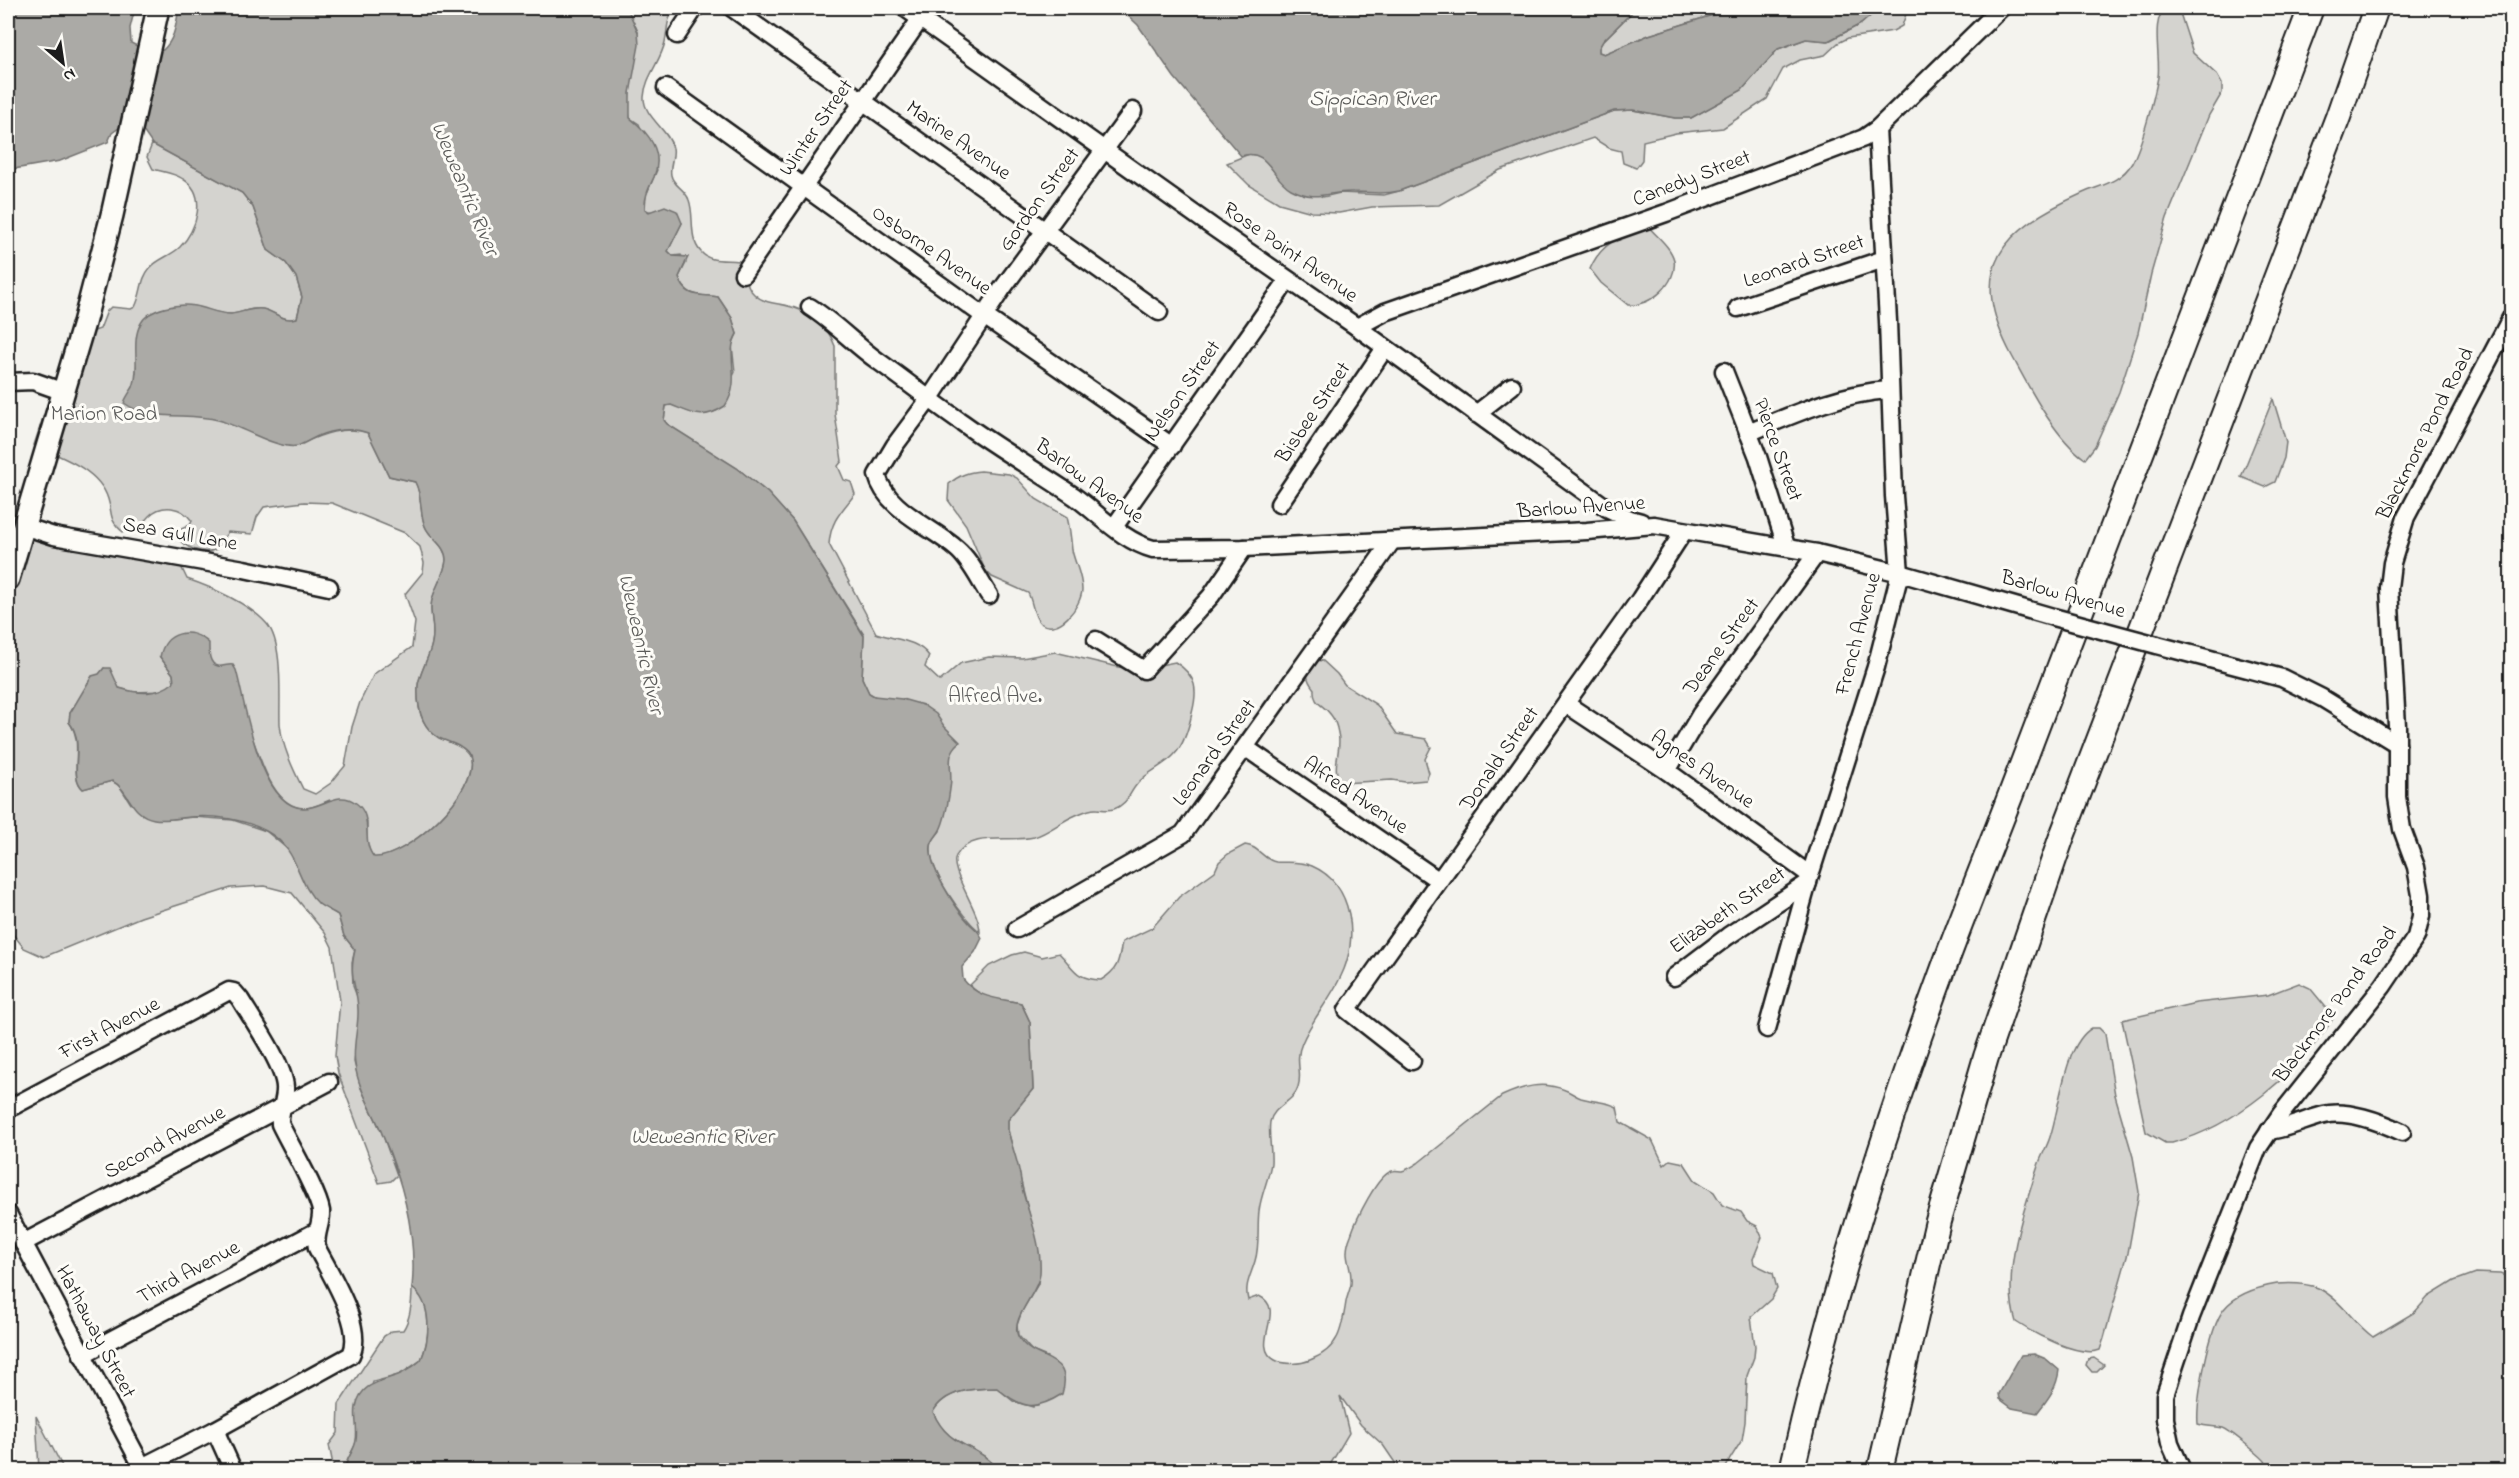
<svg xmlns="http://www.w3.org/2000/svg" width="2519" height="1478" viewBox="0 0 2519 1478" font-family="'Indie Flower',sans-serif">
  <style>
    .green { fill: #d4d3cf; stroke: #787876; stroke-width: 1.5 }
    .water { fill: #abaaa6; stroke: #72716f; stroke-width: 1.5 }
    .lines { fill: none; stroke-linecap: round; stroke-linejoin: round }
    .minor-casing { stroke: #1c1c1c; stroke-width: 21 }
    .major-casing { stroke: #1c1c1c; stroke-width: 26 }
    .highway-casing { stroke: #1c1c1c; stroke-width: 28 }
    .minor { stroke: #fdfcf7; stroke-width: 16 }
    .major { stroke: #fdfcf7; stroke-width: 21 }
    .highway { stroke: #fdfcf7; stroke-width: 24 }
    .minor-bridge-casing { stroke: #1c1c1c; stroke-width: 21; stroke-linecap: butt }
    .minor-bridge { stroke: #fdfcf7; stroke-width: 16 }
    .labels { text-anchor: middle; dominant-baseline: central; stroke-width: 6; stroke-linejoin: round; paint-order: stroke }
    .street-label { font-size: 21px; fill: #1c1c1c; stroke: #fdfcf7 }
    .park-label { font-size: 21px; fill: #5c5c5b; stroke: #fdfcf7 }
    .water-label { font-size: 22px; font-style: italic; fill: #5c5c5a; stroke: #fdfcf7 }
  </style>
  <rect width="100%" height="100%" fill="#f4f3ee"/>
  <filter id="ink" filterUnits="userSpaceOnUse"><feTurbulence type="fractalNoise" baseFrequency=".0167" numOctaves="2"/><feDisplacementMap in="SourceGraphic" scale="12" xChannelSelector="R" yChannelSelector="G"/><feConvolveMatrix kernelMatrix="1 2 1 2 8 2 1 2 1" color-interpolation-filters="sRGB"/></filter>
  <g filter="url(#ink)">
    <g class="green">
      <path d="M627,8H675C666,20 668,28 665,42C661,61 645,77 644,97C643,116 669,130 673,148C675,156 669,166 671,175C673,186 685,188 689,200C695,216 688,238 701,252C710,263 726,259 739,261C749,270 743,284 754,294C762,302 773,303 784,305C808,310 826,322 835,346V414L842,461L838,466L844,480L851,482L855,494C841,512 831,520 829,544L876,633C894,640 917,639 929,656L925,667L940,681L961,663L989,657L1022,658L1055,652L1118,667L1153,671L1160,665L1175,662C1197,676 1198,690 1192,713C1189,727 1184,745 1174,755C1164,766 1148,771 1138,783C1129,793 1128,804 1114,809C1107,811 1102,809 1096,809C1088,809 1081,813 1074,816C1060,822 1048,833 1034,837C1011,843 971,830 956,856C948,870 980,910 980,932C962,917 929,872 931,847C931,841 936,836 940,831L951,750L959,743L869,693L862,678L864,635L793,521L768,493L737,468L667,424L664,420L666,406L671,404C689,412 697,417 716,411L735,372L732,345L737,334L732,318L718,297C700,295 686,298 679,277L686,263L681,255L673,256L668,251L682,223L660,208C654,212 651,213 645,209L646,195L657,170L639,124L630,118L628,107L638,32Z"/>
      <path d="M1636,8H1735L1649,35L1604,54L1599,52V48L1603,41Z"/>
      <path d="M1894,8H1908L1902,26L1893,31L1848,38L1838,43L1825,55L1800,60L1783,69L1767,99L1723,128L1676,133L1643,141L1642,160L1636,168L1623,163L1621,151L1609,148L1593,138L1500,170L1439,205L1372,207L1339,213L1312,212L1279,203L1249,185L1227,163L1249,154L1257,155L1264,159L1276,174L1323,197L1340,193L1384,195L1399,191L1614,111L1633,110L1675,118H1691L1742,90L1778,49L1806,39L1829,41L1861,24L1874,12Z"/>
      <path d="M2166,8L2180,13L2193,53L2217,75L2222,84V93L2209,115L2167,218L2151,274L2138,333L2119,392L2095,446L2085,459C2054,437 2030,389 2012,356C1965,268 2001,230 2083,193C2101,185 2121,182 2132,163C2142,145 2154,98 2158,77C2161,58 2150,18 2166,8Z"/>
      <path d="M152,144L242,193L253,207L268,250L286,263L296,277L302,297L297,318C284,322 277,314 265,310C253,306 243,313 232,314C219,315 206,309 194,306L300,444C321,435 345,425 368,433L389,476L415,482C423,496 419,512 425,526C430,539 446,545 446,560C445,576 432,591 431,607C431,620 435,629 432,643C430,656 418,676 418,686C417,705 420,727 439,737C446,741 453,743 460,747C464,750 467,752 469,756C482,790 406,858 374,858C365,847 367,835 367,821L330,800C322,803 313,808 304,808C270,808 258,748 247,724C238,705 224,687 212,669L160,657L173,674L174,683L164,691L134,692L119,688L104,668L70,713L69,722C86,744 67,774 83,789L112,781L119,785L131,804L173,819L194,817L233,820L266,831L292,853L300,873L319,904L338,915L344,936L355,950L352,962L353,986L358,999L359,1020L354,1062L361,1088L382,1133L397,1175L391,1181L379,1183L338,1073L335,1056L340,1001L332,947L325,933L292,893L265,886L231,888L141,917L44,957L24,948L8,928L9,519L176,556L187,579C211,587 250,604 267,624C284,644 279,699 280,724C282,746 293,769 303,789L315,794L331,783L345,766L352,727L360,702L374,674L412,647L415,622L405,594L423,572L424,563L420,547L405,533L332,503L304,502L264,507L257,517L252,534L228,532C223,537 223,544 218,548C204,557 183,547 175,535L177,531L190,525L192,521C182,506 162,503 149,516C144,521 141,527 136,531L123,532C108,519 113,515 108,499C99,469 59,456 34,445L69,340L100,329L107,311L111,307L131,309L135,307C142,294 140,279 150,268C157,259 171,256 180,247C197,230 208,194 183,179C174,173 163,172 153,169L147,157Z"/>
      <path d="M1648,226C1656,236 1671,247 1674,260C1678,283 1650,307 1628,305L1601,283L1590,269C1602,241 1622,236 1648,226Z"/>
      <path d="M2273,399L2286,442L2284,458L2275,482L2265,487L2241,477Z"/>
      <path d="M981,471L1009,474L1017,478L1036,499L1067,517C1070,528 1071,539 1072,550C1075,564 1082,575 1082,590C1081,606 1059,636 1040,623C1033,617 1033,602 1028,593L992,577L985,570L966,525L948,500L949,484C959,475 968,472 981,471Z"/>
      <path d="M1316,660L1323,661L1337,674L1345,685L1377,705L1397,734L1426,739L1431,747L1425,759L1429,773L1426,780L1405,782L1392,780L1342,783C1329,769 1343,750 1338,733C1337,727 1335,720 1331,715C1324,704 1313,705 1314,689C1304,676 1306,673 1316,660Z"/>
      <path d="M1245,845C1259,846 1263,860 1276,862C1288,863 1301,861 1312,866C1354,884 1359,940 1341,976C1330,1000 1312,1019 1302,1043C1294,1061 1303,1073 1298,1087C1294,1102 1273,1106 1270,1122C1268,1135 1272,1149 1271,1163C1269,1179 1261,1194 1259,1211C1257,1227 1260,1245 1255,1261C1251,1275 1244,1285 1248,1300L1259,1296C1288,1309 1249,1345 1275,1360C1284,1365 1301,1364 1310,1360C1339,1349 1342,1329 1346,1302C1347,1296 1350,1290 1351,1284C1353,1264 1341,1259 1351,1235C1356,1220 1377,1175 1392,1171C1395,1170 1399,1171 1402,1171C1407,1170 1413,1166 1418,1163L1502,1096C1523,1086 1543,1081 1565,1090C1571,1092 1575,1096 1581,1098C1594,1102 1606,1101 1617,1107L1620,1122L1652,1140L1664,1165L1670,1160L1684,1163L1695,1180L1714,1192L1722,1205L1741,1212L1747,1221L1757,1226L1762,1237L1753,1259L1754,1264L1773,1273L1777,1289L1771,1299L1751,1317L1755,1346L1754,1357L1747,1376L1745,1422L1742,1440L1730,1459L1725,1470H1400L1383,1445L1361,1425L1340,1396L1349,1433L1327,1470H998C979,1443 949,1450 933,1412C945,1390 974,1388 997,1388L1013,1401L1033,1407L1047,1357L1032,1351L1018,1335L1017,1325L1022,1311L1038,1284L1039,1253L1008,1130V1120L1033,1089L1030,1022L1021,1003C1003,999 982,1001 970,985L989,966L1012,955L1024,952L1042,957L1059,953C1075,969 1075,979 1101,980C1118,970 1119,961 1122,942L1152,928L1179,897L1215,871L1219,862L1228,854Z"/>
      <path d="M2299,983L2310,988L2334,1017C2301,1071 2234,1127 2172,1143H2165L2146,1132L2122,1020L2196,1003L2268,995Z"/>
      <path d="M2092,1028H2099L2105,1034L2115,1095L2133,1157L2139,1192L2128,1253L2104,1338L2100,1350C2080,1358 2034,1334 2016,1322C2001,1276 2023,1211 2038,1166C2041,1156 2047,1147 2050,1137C2060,1108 2064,1044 2092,1028Z"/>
      <path d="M2476,1273L2500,1274L2511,1278V1470H2268C2267,1469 2266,1462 2265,1461C2261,1456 2228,1429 2223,1428C2214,1426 2207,1427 2198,1424C2196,1400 2209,1328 2224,1309C2237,1293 2259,1287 2277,1284C2290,1283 2306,1283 2318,1288C2341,1299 2353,1323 2373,1337L2415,1312L2428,1297L2454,1281Z"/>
      <path d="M412,1288C433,1303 430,1339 421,1360L399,1375L373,1382L355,1445L345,1465L346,1470H334L329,1445L338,1433L339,1404L384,1336L392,1331L403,1330C411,1318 412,1302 412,1288Z"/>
      <path d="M2094,1358L2104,1365L2097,1372H2092L2086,1365L2088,1359Z"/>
      <path d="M36,1416L64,1470H39Z"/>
    </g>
    <g class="water">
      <path d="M8,8H135L130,28L131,43L145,50H163C175,39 176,24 179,8H627L638,32L639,45L630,93V118C649,133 664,152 654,177C649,188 644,197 645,209L649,212L665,206L677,211L682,223L668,251L673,256L688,257L679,277C686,299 700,294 718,297L732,318L737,334C724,355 743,379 725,406C702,421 694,414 671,405L666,406L664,420L667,424L737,468L768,493L793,521L864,636L862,678L869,693L874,696L902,699L923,705L936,714L944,726L960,742C943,757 954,769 950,789C948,803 946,818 940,830C937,836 932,839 931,846C928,867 956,909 970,924C975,929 979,931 982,938L975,952L962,967L963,979C978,999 998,998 1021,1003L1030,1022L1033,1089L1008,1120V1130C1011,1144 1016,1156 1019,1170C1021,1177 1021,1185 1023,1192C1030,1218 1042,1245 1040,1273C1039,1292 1010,1318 1018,1336C1031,1363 1075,1352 1062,1394C1034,1412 1021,1408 997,1388C974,1388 945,1390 933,1412C949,1450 979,1443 998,1470H346C344,1460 355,1451 356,1440C358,1429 354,1418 356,1407C360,1384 379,1382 398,1375C406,1372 414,1366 421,1360C430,1339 433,1303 412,1288C417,1238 403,1183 383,1136C374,1112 358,1090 355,1064C352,1046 359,1027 358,1009C357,984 348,979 355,950L344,936L338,915C332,911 324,908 319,904C295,882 301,850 266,831C245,819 214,815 190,817C179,818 165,821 154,819C130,815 130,790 112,781L83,789C67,774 87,744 69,722L70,713L92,676L99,674L104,668H110L119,688C139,694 157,696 174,682L173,674L160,657C165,631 191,626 209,643C209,650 208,664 218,666C222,667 228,664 233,665L236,670C245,701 259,807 303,808C322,809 338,789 356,803C375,817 360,841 374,857C406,859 482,790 469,756C468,752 464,750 460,747C453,743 446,741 439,738C420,727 417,705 418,686C418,676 430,656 432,643C435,629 431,621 431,607C431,591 445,576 446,560C446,545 430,539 425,526C419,512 423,497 415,482L389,476L368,433C353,427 332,430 318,436C311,439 304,444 297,446C278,450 238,425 218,420C187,412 150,422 124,403C126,397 130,392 133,387C141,367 130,342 141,323C149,308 179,303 195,306C207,308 218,314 231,314C242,313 251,307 263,309C276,312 282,322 297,318L302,297L296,277L286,263L268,250L253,207L242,193L152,144L141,128L130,120L112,133L108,142L60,161L8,170Z"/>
      <path d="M1120,8H1636L1603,41L1599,48V52L1604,54L1649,35L1735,8H1894L1874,13L1861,24L1828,41L1806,39L1778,49L1742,90L1691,118H1675L1633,110L1614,111L1399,191C1383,195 1370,192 1353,192C1328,191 1317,203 1291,189C1272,179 1268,147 1241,156L1174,77L1138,25Z"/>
      <path d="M2034,1354L2046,1359L2059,1370C2057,1388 2048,1399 2037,1413L2012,1408L2000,1399L1999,1394L2021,1355Z"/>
    </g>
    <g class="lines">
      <g class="minor-casing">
        <g id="minor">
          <path d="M732,8L1159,312"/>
          <path d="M905,8L1214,228L1357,327L1607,508L1630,519L1641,522"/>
          <path d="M677,35L695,8"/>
          <path d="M666,88L984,316L1172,446"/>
          <path d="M743,274L928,8"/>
          <path d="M810,307C835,323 854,344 878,361C906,381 934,403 963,423C999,449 1037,471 1074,496C1099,514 1123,541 1153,549L1244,548L1485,536L1587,531L1654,525L1817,553L1900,573L2053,617"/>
          <path d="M1738,308L1884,259"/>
          <path d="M1357,327L1385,312L1666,213L1864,138L1877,129L2001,8"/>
          <path d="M1724,371L1758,457L1786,546"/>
          <path d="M8,382L33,381L64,392"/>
          <path d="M1476,414L1512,386"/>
          <path d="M1748,433C1794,414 1840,393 1889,390"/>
          <path d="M1279,504L1385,348"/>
          <path d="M23,526L54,536L244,569L329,587"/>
          <path d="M1114,527L1288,280"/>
          <path d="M989,595C979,580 971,561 957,549C931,526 886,510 877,475L895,445L930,398L1002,289L1133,111"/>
          <path d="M1096,640L1144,670L1211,596L1244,548"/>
          <path d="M2157,645L2282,678L2322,698L2397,744"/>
          <path d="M1566,704L1667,771L1810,875"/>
          <path d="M1246,748L1438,880"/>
          <path d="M1667,771L1700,715L1817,553"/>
          <path d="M1017,929L1183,834L1392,541"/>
          <path d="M1674,977L1728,936L1808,883"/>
          <path d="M1767,1029L1810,875L1876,667L1900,573L1894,496L1888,321L1877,129"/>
          <path d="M1412,1061L1347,1010L1640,599L1684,531"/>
          <path d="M8,1109L229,991L234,992L240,999C252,1019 284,1065 285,1087C286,1100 279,1111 280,1124C289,1143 318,1192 321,1211C322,1224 314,1235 317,1248C330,1274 365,1327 351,1355L215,1430L233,1470"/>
          <path d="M2269,1131C2289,1128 2305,1120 2324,1115C2346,1109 2381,1122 2402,1132"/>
          <path d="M8,1214L144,1470"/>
          <path d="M23,1243L329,1082"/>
          <path d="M82,1355L317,1231"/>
          <path d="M142,1467L215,1430"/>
          <path d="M2182,1470L2170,1443L2165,1419V1395L2191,1317L2258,1148L2281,1114L2383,986L2416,937L2421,916V895L2416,867L2402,829L2397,797V726L2389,588L2392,563L2406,517L2512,316"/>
        </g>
      </g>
      <g class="major-casing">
        <path id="major" d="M8,579L84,323L112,215L158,8"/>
      </g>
      <g class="highway-casing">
        <g id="highway">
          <path d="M1792,1470C1830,1300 1883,1134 1943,970C1966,907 1992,844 2016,781C2113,523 2214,266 2311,8"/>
          <path d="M1880,1470L1938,1221L1986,1057L2061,839L2338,117L2376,8"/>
        </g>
      </g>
      <use href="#minor" class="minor"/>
      <use href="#major" class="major"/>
      <use href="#highway" class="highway"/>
      <g class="minor-bridge-casing">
        <path id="minor-bridge" d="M2053,617L2157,645"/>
      </g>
      <use href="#minor-bridge" class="minor-bridge"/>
    </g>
  </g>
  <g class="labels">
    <g class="street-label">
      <text transform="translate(817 128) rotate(-55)">Winter Street</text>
      <text transform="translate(958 141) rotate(35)">Marine Avenue</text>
      <text transform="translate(1692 179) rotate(-21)">Canedy Street</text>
      <text transform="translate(1040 200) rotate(-54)">Gordon Street</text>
      <text transform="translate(931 251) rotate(35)">Osborne Avenue</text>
      <text transform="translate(1290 253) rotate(35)">Rose Point Avenue</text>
      <text transform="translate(1804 262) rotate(-19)">Leonard Street</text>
      <text transform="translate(1183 391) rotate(-55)">Nelson Street</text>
      <text transform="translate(1314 413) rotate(-56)">Bisbee Street</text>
      <text transform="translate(2426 434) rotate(-63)">Blackmore Pond Road</text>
      <text transform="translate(1777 450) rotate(70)">Pierce Street</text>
      <text transform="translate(1089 482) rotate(36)">Barlow Avenue</text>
      <text transform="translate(1581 508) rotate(-4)">Barlow Avenue</text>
      <text transform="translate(180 535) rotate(10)">Sea Gull Lane</text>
      <text transform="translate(2063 595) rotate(16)">Barlow Avenue</text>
      <text transform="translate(1859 634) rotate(-75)">French Avenue</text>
      <text transform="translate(1722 647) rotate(-54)">Deane Street</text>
      <text transform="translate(1215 753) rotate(-54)">Leonard Street</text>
      <text transform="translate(1500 759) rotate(-55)">Donald Street</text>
      <text transform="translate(1702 770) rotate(35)">Agnes Avenue</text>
      <text transform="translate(1355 796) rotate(34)">Alfred Avenue</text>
      <text transform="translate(1728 911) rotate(-35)">Elizabeth Street</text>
      <text transform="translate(2336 1005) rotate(-53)">Blackmore Pond Road</text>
      <text transform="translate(110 1029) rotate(-28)">First Avenue</text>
      <text transform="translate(165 1143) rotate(-28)">Second Avenue</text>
      <text transform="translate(189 1273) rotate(-28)">Third Avenue</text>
      <text transform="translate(95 1332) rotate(62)">Hathaway Street</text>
    </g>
    <g class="park-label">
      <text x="104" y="415">Marion Road</text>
      <text x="995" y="697">Alfred Ave.</text>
    </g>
    <g class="water-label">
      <text x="1372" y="100">Sippican River</text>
      <text transform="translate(464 189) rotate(67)">Weweantic River</text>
      <text transform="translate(640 644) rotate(77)">Weweantic River</text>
      <text x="702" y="1138">Weweantic River</text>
    </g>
  </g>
  <rect width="2519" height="1478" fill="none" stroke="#fdfcf7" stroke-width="30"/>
  <rect x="15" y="15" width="2489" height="1448" fill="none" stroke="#1c1c1c" stroke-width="2" filter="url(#ink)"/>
  <g transform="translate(63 63) rotate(151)" stroke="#fdfcf7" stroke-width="4.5" paint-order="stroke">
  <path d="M0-4.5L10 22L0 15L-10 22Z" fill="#1c1c1c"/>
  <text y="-9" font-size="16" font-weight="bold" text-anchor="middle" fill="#1c1c1c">N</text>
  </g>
</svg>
